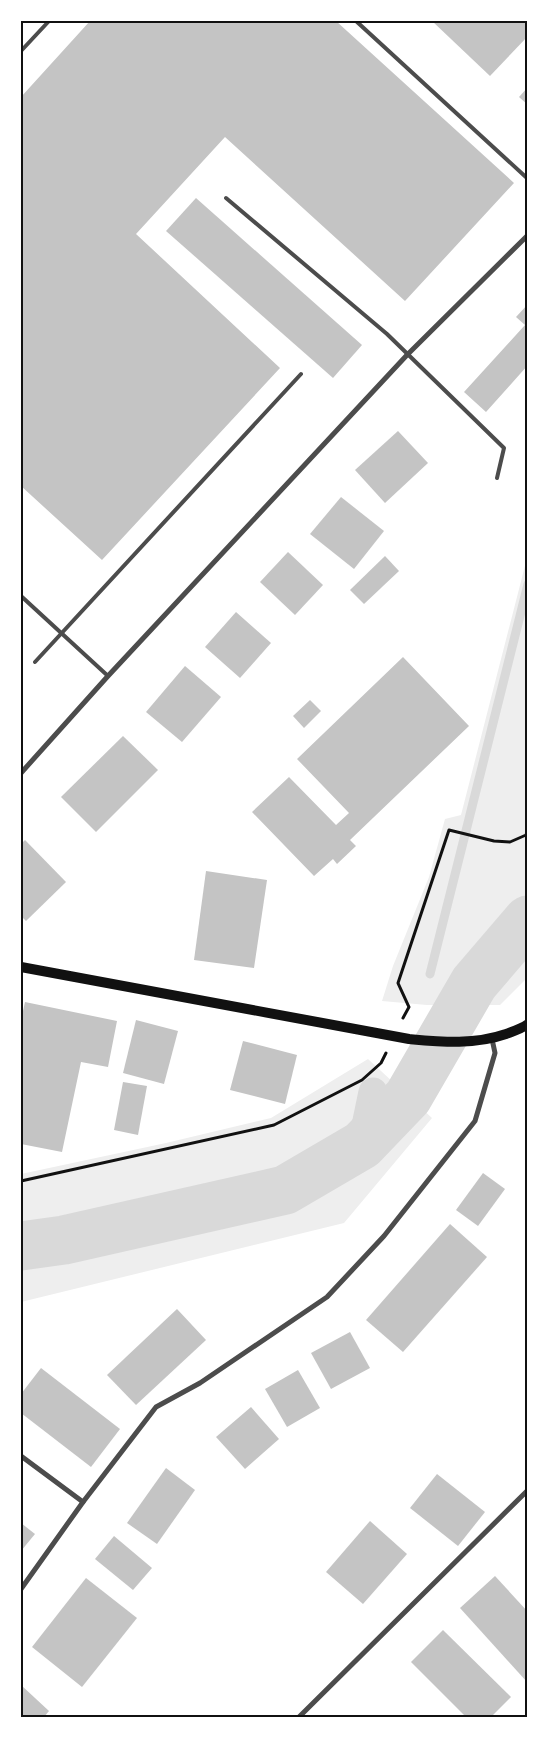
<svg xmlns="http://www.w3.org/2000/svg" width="549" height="1738" viewBox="0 0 549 1738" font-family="'DM Sans',sans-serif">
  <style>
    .green { fill: #eee }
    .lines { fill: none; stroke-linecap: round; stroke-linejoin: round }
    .stream { stroke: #d9d9d9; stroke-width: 9 }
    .canal { stroke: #d9d9d9; stroke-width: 29 }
    .river { stroke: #d9d9d9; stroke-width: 49 }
    .building { fill: #c4c4c4 }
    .path { stroke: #111; stroke-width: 3 }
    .service { stroke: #4c4c4c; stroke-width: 4 }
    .minor { stroke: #4c4c4c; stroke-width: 5 }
    .secondary { stroke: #111; stroke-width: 10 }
    .neatline { fill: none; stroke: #111; stroke-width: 2 }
  </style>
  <rect width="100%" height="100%" fill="#fff"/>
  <g class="green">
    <path d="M528,554V977L500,1005H427L382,1001L393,966L429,877L445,819L461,815Z"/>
    <path d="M368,1059L432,1118L344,1223L21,1302V1174L166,1143L271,1118Z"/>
  </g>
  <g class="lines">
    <path class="stream" d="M430,974L528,584"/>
    <path class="canal" d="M362,1145L373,1092"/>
    <path class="river" d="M21,1246L64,1240L285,1190L362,1145L408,1097L474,983L528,920"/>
  </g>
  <g class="building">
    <path d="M90,21H336L514,183L405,301L225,137L136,234L280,368L102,560L21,486V97Z"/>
    <path d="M432,21H528V36L490,76Z"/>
    <path d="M528,87V105L519,97Z"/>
    <path d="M196,198L362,345L333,378L166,231Z"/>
    <path d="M528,304V365L486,412L464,392L525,325L516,317Z"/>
    <path d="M398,431L428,463L385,503L355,470Z"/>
    <path d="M341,497L384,531L354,569L310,534Z"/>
    <path d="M288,552L323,585L295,615L260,582Z"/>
    <path d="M385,556L399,571L364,604L350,590Z"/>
    <path d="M236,612L271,643L240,678L205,647Z"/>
    <path d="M403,657L469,726L350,840L356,846L337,864L333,859L314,876L252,812L289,777L336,825L349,813L297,759Z"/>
    <path d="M185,666L221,697L182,742L146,712Z"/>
    <path d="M310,700L321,711L304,728L293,716Z"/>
    <path d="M123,736L158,770L96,832L61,797Z"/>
    <path d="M25,840L66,882L26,921L21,916V844Z"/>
    <path d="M206,871L267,880L254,968L194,960Z"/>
    <path d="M25,1002L117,1021L108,1067L81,1062L62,1152L21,1144V1020Z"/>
    <path d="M136,1020L178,1031L164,1084L123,1073Z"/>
    <path d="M243,1041L297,1055L285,1104L230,1090Z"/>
    <path d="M123,1082L147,1086L138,1135L114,1130Z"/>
    <path d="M483,1173L505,1189L478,1226L456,1210Z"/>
    <path d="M450,1224L487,1257L403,1352L366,1320Z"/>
    <path d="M177,1309L206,1340L136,1405L107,1375Z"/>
    <path d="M350,1332L370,1368L331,1389L311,1353Z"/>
    <path d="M41,1368L120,1429L91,1467L21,1413V1394Z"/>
    <path d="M298,1370L320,1408L287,1427L265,1389Z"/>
    <path d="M251,1407L279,1439L245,1469L216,1437Z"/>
    <path d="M166,1468L195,1490L157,1544L127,1523Z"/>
    <path d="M437,1474L485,1512L458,1546L410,1508Z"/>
    <path d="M370,1521L407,1554L363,1604L326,1572Z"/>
    <path d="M21,1523L35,1534L21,1551Z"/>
    <path d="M114,1536L152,1568L133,1590L95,1559Z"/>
    <path d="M495,1576L528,1612L527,1682L460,1608Z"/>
    <path d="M86,1578L137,1618L82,1687L32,1647Z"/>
    <path d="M443,1630L511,1697L491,1717H466L411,1662Z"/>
    <path d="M21,1685L49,1711L44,1717H21Z"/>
  </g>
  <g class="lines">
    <g class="path">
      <path d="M528,787V794"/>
      <path d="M403,1018L409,1007L398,983L449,830L494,841L510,842L526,835L528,829"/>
      <path d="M21,1181L274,1125L362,1080L381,1063L386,1053"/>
    </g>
    <g class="service">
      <path d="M356,21L528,179"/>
      <path d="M21,51L49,21"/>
      <path d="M226,198L387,334L504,448L497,478"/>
      <path d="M21,596L108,676"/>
      <path d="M35,662L301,374"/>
    </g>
    <g class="minor">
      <path d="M21,773L108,676L407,355L528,235"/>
      <path d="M21,1456L83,1502"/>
      <path d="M21,1589L83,1502L156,1407L200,1383L327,1297L384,1236L475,1121L495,1053L492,1039"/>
      <path d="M299,1717L528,1490"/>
    </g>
    <path class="secondary" d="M21,967L409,1039C443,1042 474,1045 506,1034C514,1031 521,1029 528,1024"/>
  </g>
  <rect width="549" height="1738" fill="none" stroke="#ffffff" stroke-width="45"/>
  <rect x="22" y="22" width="504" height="1694" class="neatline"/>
</svg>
